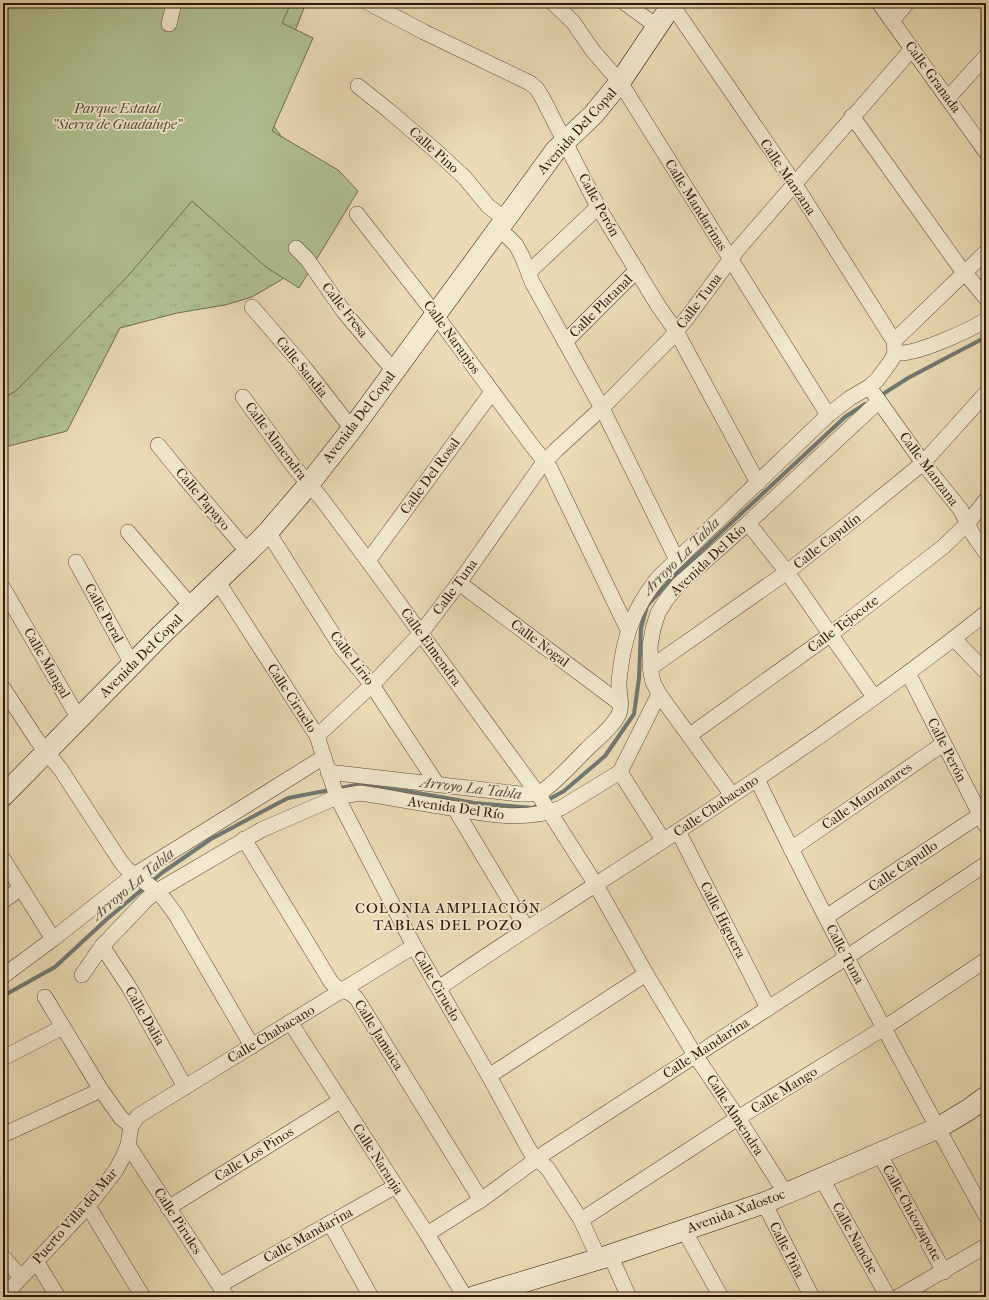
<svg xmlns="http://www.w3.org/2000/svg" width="989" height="1300" viewBox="0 0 989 1300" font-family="'IM FELL French Canon',serif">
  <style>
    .grass { fill: url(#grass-tufts); stroke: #706c4e }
    .park { fill: #b1c192; stroke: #706c4e }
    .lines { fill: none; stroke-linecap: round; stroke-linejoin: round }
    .stream { stroke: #717873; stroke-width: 4 }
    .street-casing { stroke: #5d4834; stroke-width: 16 }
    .secondary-casing { stroke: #2e1709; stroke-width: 22 }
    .street { stroke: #f1e8ce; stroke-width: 15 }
    .secondary { stroke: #f1e8ce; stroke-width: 21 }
    .labels { text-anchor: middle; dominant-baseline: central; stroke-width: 3.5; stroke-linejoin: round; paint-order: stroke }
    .street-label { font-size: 14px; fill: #2e1709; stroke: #f1e8ce }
    .park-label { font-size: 14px; font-style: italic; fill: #554a32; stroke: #f1e8ce }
    .water-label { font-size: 15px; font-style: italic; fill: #554f47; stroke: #f1e8ce }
    .neighbourhood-label { font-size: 15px; letter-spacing: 1px; fill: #2e1709; stroke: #f1e8ce }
  </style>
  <defs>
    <pattern id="grass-tufts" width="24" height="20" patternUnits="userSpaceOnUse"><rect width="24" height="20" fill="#b1c192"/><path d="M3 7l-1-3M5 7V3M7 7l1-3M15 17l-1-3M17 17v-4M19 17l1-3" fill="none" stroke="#99a57d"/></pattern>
  </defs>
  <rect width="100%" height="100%" fill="#eadbb4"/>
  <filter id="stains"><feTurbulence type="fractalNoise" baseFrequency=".005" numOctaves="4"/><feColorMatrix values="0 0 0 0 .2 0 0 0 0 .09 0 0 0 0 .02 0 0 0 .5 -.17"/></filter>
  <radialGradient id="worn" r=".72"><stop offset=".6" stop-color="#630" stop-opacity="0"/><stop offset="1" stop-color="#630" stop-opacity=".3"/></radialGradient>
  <path class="grass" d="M3,3H306L289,46L267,117L284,140L328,238L281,280L252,297L225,305L177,313L120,328L67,431L5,447L3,450Z"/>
  <path class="park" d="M3,3H291L282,23L313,38L272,131L338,170L358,191L299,288L266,267L192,201L128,276L16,391L3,398Z"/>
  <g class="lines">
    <g class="stream">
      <path d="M880,396L908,378L986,337"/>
      <path d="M3,996L55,967L107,919L163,872L211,839L288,798L356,785L406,791L474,803L533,808L564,791L605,756L634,714L639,678L641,628L647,606L672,578L787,471L845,417L865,404"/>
    </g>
    <g class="street-casing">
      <g id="street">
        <path d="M369,3L424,32L530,83L537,89L542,97L598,207L659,307L676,331L758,483"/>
        <path d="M553,3L573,22L593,51L620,82L828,415"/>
        <path d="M625,3L658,27"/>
        <path d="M879,3L986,152"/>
        <path d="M672,5L794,183L894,341L895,353"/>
        <path d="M892,21L907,3"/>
        <path d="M169,24L174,3"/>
        <path d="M358,86L388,110L436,151L465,178L488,206L505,219"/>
        <path d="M948,98L986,56"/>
        <path d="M852,116L959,266L986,298"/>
        <path d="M357,214L435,314L533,447L550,468L628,630"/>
        <path d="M497,229L508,237L516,245L522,256L532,282L602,408L677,560"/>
        <path d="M296,248L307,259L344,312L394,371"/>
        <path d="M529,272L598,207"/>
        <path d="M252,307L303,366L352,429"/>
        <path d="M894,341L986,252"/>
        <path d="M565,342L637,270"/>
        <path d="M874,394L923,463L961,510L972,533L986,553"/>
        <path d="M243,397L295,468L321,498L368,561L538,794L596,885L646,974L695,1055L738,1118L786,1194"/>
        <path d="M158,445L184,477L248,552"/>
        <path d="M748,523L787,572L874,697"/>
        <path d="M128,532L191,606"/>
        <path d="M268,532L341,647L372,685L437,784"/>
        <path d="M368,561L492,392"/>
        <path d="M76,562L132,664"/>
        <path d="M218,582L317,736L337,797L414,946L489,1076L527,1146L532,1154L548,1169L581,1220L599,1259"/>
        <path d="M459,583L621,704"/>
        <path d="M3,588L79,719"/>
        <path d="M954,639L986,672"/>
        <path d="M650,668L787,572L853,520L923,463L986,393"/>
        <path d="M908,673L986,826"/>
        <path d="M3,688L37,740L61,770L121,862L127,869L157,891L165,900L176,915L252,1046"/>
        <path d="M659,694L732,795"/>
        <path d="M690,735L831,634L943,547L968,523L986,500"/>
        <path d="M317,736L372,685L421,633L459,583L541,466L556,450L602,408L669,340L687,318L738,249L912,49"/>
        <path d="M328,772L520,794H530L544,790C560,778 573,763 586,750C597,739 612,728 619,714C623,703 618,692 619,681C623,640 632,610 658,578L828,415L850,398L869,387L877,380L891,361L895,353C914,356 968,331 986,320"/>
        <path d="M620,772L663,840"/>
        <path d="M757,779C828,927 907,1072 986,1216"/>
        <path d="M455,809L527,929"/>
        <path d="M678,831L768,1008"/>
        <path d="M244,839L331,982C340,993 349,989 357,999L481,1200"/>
        <path d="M791,849L943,744"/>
        <path d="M3,859L53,939"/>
        <path d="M3,901L21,888"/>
        <path d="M826,917L980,815"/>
        <path d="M102,946L129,987L185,1087"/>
        <path d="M82,975L102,946L147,899L157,891L261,830L337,797L360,793C387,797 413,802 439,806C479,813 522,823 561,808L620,772L659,694L653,682L651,673L650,646L653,629L658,613L666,600L679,584L748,523L879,401"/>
        <path d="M3,976L53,939L134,875L324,757"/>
        <path d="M439,988C490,952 543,919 595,885C728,799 862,712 986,613"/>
        <path d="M45,997L101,1090L121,1118L131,1126"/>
        <path d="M290,1022L427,1234L465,1297"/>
        <path d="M3,1058L63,1027"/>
        <path d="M489,1076L646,974"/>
        <path d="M3,1135L101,1090"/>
        <path d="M128,1145L227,1297"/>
        <path d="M879,1153L944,1272"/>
        <path d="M822,1179L888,1297"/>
        <path d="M764,1203L812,1297"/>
        <path d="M88,1206L143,1297"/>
        <path d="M168,1208L340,1101"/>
        <path d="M581,1220L738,1118L884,1028L986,960"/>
        <path d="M330,1223L371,1297"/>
        <path d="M684,1230L721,1297"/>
        <path d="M427,1234L481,1200L545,1153L847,957L986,864"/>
        <path d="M610,1255L629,1297"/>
        <path d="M3,1257L21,1277"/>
        <path d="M36,1261L58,1297"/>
        <path d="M220,1285L396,1186"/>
        <path d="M3,1297L88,1206L107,1182L116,1170L123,1157L128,1145L131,1126L138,1116L414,946"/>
        <path d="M898,1297L986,1246"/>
      </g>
    </g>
    <g class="secondary-casing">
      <g id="secondary">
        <path d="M3,796L162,634L248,552L268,532L309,484L352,429L556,150L593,115L620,82L673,3"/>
        <path d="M473,1297L599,1259L764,1203L938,1128L968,1110L986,1097"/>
      </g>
    </g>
    <use href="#street" class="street"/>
    <use href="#secondary" class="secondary"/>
  </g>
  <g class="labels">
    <g class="street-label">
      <text transform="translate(933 77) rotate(54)">Calle Granada</text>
      <text transform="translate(577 131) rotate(-48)">Avenida Del Copal</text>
      <text transform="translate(434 150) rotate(42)">Calle Pino</text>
      <text transform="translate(788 177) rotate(56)">Calle Manzana</text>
      <text transform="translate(599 205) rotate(61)">Calle Perón</text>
      <text transform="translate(696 205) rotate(58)">Calle Mandarinas</text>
      <text transform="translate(699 301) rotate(-53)">Calle Tuna</text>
      <text transform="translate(601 306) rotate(-45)">Calle Platanal</text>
      <text transform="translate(345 310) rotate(52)">Calle Fresa</text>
      <text transform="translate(452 337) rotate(54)">Calle Naranjos</text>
      <text transform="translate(302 367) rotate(51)">Calle Sandia</text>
      <text transform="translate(359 417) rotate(-53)">Avenida Del Copal</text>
      <text transform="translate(276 441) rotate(53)">Calle Almendra</text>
      <text transform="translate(929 469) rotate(53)">Calle Manzana</text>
      <text transform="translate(430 476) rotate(-54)">Calle Del Rosal</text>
      <text transform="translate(203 499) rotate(50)">Calle Papayo</text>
      <text transform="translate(827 541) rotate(-38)">Calle Capulín</text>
      <text transform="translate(708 560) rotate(-43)">Avenida Del Río</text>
      <text transform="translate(455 587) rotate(-54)">Calle Tuna</text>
      <text transform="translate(104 613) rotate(61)">Calle Peral</text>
      <text transform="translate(843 624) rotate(-37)">Calle Tejocote</text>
      <text transform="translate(540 643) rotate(37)">Calle Nogal</text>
      <text transform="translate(431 647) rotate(54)">Calle Elmendra</text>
      <text transform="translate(141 656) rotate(-45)">Avenida Del Copal</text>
      <text transform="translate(352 658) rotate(53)">Calle Lirio</text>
      <text transform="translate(47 663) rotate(60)">Calle Mangal</text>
      <text transform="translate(292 698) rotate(57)">Calle Ciruelo</text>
      <text transform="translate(947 750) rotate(63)">Calle Perón</text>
      <text transform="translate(867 796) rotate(-35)">Calle Manzanares</text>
      <text transform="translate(716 806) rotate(-34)">Calle Chabacano</text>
      <text transform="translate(456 808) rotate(8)">Avenida Del Río</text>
      <text transform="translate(903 866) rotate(-34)">Calle Capullo</text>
      <text transform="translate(723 920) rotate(63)">Calle Higuera</text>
      <text transform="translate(845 954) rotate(62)">Calle Tuna</text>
      <text transform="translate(437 986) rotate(60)">Calle Ciruelo</text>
      <text transform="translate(145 1016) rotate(60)">Calle Dalia</text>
      <text transform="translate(271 1034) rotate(-31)">Calle Chabacano</text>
      <text transform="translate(379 1035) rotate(58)">Calle Jamaica</text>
      <text transform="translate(706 1048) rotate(-33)">Calle Mandarina</text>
      <text transform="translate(784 1090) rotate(-32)">Calle Mango</text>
      <text transform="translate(735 1115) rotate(57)">Calle Almendra</text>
      <text transform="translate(254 1154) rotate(-32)">Calle Los Pinos</text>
      <text transform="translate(378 1159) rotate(57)">Calle Naranja</text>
      <text transform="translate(736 1211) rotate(-20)">Avenida Xalostoc</text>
      <text transform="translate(912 1213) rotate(61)">Calle Chicozapote</text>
      <text transform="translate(75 1216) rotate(-49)">Puerto Villa del Mar</text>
      <text transform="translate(178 1221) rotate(57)">Calle Pirules</text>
      <text transform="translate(308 1235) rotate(-29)">Calle Mandarina</text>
      <text transform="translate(855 1238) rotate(61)">Calle Nanche</text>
      <text transform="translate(787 1250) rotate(63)">Calle Piña</text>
    </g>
    <g class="park-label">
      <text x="117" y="108">Parque Estatal<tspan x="117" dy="16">"Sierra de Guadalupe"</tspan></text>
    </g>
    <g class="water-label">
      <text transform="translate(681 556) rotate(-45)">Arroyo La Tabla</text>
      <text transform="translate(471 788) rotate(7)">Arroyo La Tabla</text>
      <text transform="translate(133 884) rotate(-40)">Arroyo La Tabla</text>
    </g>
    <g class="neighbourhood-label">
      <text x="448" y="908">COLONIA AMPLIACIÓN<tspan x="448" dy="17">TABLAS DEL POZO</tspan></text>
    </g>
  </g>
  <rect width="989" height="1300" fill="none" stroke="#eadbb4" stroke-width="16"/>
  <rect x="4" y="4" width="981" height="1292" fill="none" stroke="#2e1709" stroke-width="2"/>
  <rect x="8" y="8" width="973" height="1284" fill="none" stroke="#2e1709"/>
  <rect width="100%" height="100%" filter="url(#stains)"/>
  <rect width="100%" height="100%" fill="url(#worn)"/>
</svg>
